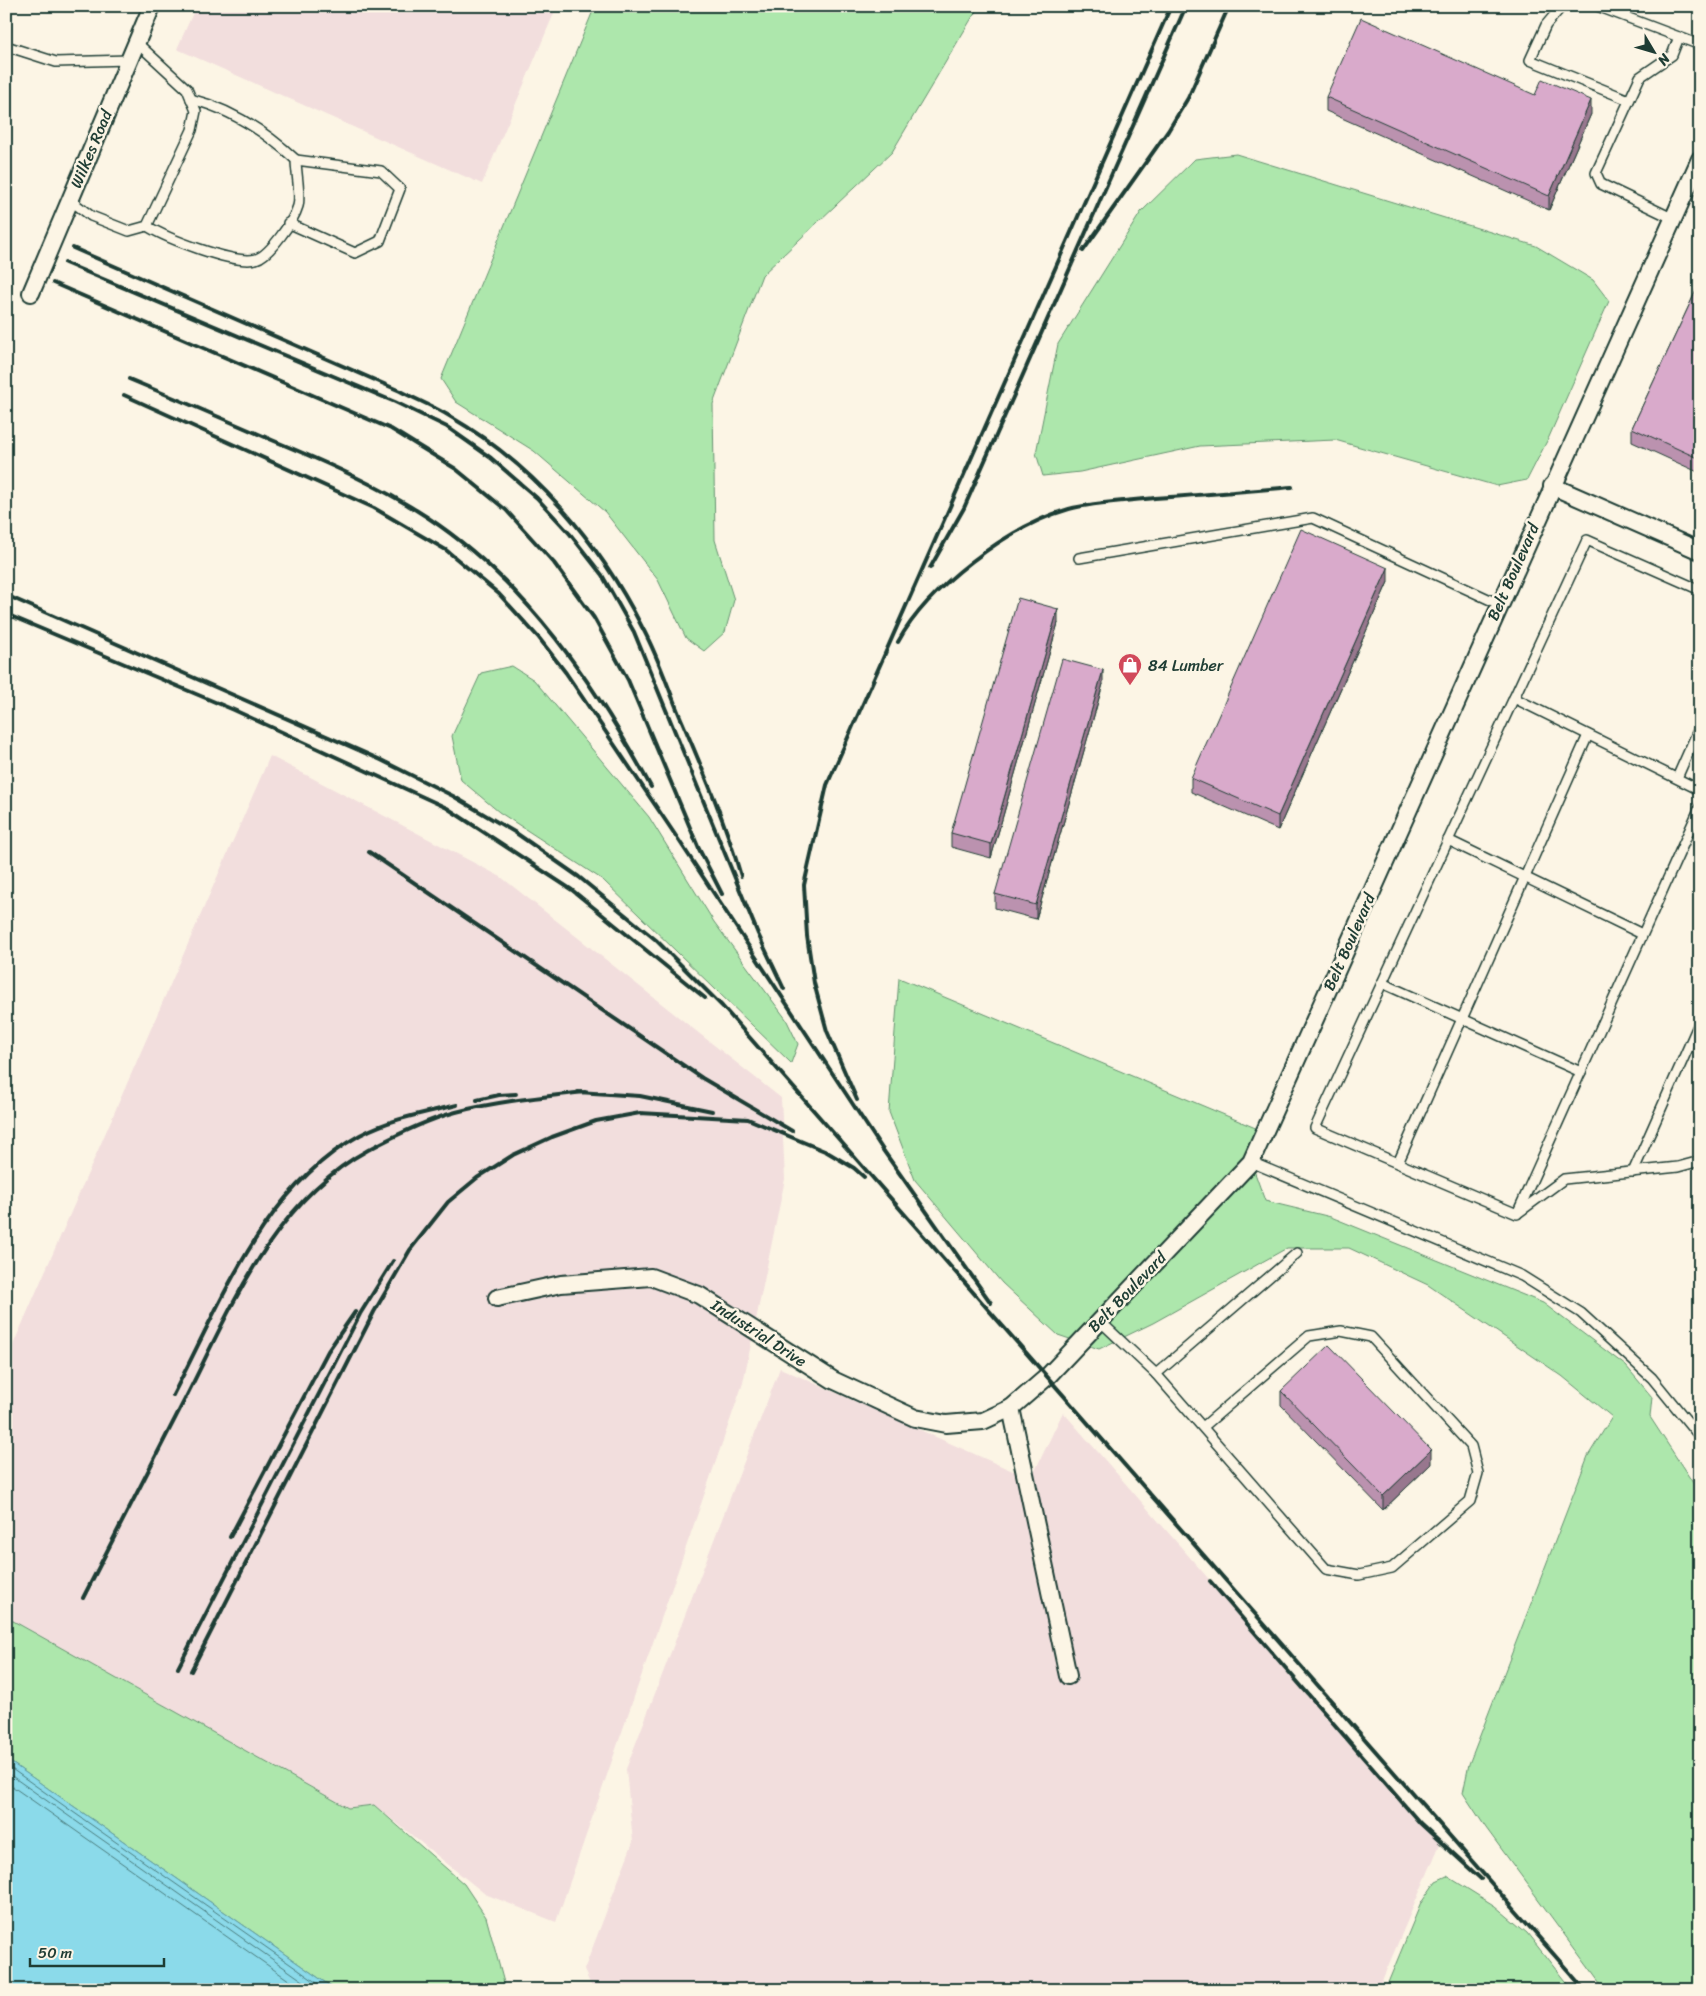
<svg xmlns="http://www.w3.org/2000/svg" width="1706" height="1996" viewBox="0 0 1706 1996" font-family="Sriracha,sans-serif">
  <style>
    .built { fill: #f2dedd }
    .green { fill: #ade7ac; stroke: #669270 }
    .water { fill: #8bdaea; stroke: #609ba1 }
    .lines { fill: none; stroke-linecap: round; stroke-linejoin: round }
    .shore { stroke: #4a7c7d; stroke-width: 1 }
    .lane-casing { stroke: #1f3d34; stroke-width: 12 }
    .street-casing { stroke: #1f3d34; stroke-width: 20 }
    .lane { stroke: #fcf5e5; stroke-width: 9 }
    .street { stroke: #fcf5e5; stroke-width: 16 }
    .rail { stroke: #1f3d34; stroke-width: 4 }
    .wall { fill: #bb92af; stroke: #1f3d34 }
    .shaded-wall { fill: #98778e; stroke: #1f3d34 }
    .building { fill: #d9aacb; stroke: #1f3d34 }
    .labels { text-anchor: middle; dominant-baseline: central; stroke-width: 5; stroke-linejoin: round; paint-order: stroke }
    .street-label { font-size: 16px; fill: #1f3d34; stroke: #fcf5e5 }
    .poi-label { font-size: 16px; fill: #1f3d34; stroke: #fcf5e5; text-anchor: start }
  </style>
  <rect width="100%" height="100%" fill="#fcf5e5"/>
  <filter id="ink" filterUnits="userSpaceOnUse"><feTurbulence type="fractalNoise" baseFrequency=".02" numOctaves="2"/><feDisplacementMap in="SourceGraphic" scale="10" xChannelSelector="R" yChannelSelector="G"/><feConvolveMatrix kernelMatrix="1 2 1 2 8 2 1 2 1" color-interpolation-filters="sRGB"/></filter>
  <g filter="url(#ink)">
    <g class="built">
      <path d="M196,6H557L482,184L177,49Z"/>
      <path d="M270,756L501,877L781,1098L785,1179L743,1383L556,1922L485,1894L374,1805L348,1808L6,1617V1361Z"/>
      <path d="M780,1368L1031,1479L1063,1412L1440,1844L1378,1990H593L584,1970L633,1842L626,1769Z"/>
    </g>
    <g class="green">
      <path d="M595,6H979L892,152L762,275L713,404L715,540L734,600L725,632L704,651L686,638L658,580L605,512L534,451L456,402L441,379Z"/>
      <path d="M1236,154L1536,246L1593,280L1609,301L1549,437L1527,480L1497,486L1335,440L1200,446L1080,472L1043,476L1036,453L1058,344L1141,212L1195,159Z"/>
      <path d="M512,666L534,680L649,817L714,922L786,1019L798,1044L791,1063L603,880L499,812L461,780L452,736L481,673Z"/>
      <path d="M899,978L1265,1132L1251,1162L1265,1201L1331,1217L1543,1303L1626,1366L1652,1397L1650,1417L1695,1486L1700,1489V1990H1605L1486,1828L1463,1793L1469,1764L1588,1456L1612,1417L1562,1376L1428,1285L1349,1248H1287L1153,1323L1099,1349L1058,1335L1002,1283L915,1180L889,1112Z"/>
      <path d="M6,1617L348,1808L374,1805L464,1884L486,1917L506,1990H336L6,1759Z"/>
      <path d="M1447,1876L1495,1906L1527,1933L1572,1990H1385L1421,1903L1436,1881Z"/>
    </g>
    <path class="water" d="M6,1759L336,1990H6Z"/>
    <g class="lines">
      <g class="shore">
        <path d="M6,1765L327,1990"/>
        <path d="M6,1772L316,1990"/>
        <path d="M6,1782L303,1990"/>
      </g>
      <g class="lane-casing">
        <g id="lane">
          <path d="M1562,6L1546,25L1530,60L1629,100"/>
          <path d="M1597,6L1700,45"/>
          <path d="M6,46L56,62L129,60"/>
          <path d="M70,200L91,216L129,231L147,226L192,130L196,111L187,89L136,42"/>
          <path d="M1674,219L1601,184L1596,173L1640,77L1672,55L1679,37"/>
          <path d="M288,223L355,253L380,241L400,189L381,171L296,160"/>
          <path d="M147,226C166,238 234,265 256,259C270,255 294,220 298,206C301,196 296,172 296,160C267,133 230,109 191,99"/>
          <path d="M1079,558L1313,518L1499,604"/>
          <path d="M1700,590L1587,540L1315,1128L1517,1214L1700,807"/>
          <path d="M1514,698L1700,790"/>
          <path d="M1677,778L1700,726"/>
          <path d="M1448,840L1642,934"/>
          <path d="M1382,983L1581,1072"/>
          <path d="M1251,1162L1522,1276L1581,1313L1652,1378L1700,1437"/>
          <path d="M1398,1163L1588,735"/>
          <path d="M1633,1172L1700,1021"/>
          <path d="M1518,1213L1564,1179L1678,1167L1700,1161"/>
          <path d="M1100,1321L1156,1374L1326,1569L1359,1575L1392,1568L1470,1501L1478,1473L1471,1446L1371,1337L1341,1331L1309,1336L1203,1427"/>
          <path d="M1156,1374L1297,1253"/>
        </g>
      </g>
      <g class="street-casing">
        <g id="street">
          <path d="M31,293L152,6"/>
          <path d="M1552,486L1700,551"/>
          <path d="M497,1298L561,1284L651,1277L699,1295L833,1380L915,1418L946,1424L983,1421L1011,1408"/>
          <path d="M1068,1676L1011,1408L1048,1376L1251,1162L1700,159"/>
        </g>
      </g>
      <use href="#lane" class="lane"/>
      <use href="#street" class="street"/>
      <g class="rail">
        <path d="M73,248L400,391C417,400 435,407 451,417C534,465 599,542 642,627C657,654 667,685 679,714C702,768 725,821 741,876"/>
        <path d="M1083,251L1168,131L1188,98L1229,6"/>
        <path d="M65,263L395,402L447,427L491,458L537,498L570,534L602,575L634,632L758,934L784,989"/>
        <path d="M53,283L391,429L456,469L506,510L554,563L594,618L628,680L699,849L722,894"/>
        <path d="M129,379C177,399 224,419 272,440C325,462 378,485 427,517C526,582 595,684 651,787"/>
        <path d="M124,395L374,508L446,550L499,594L539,638L566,673L678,839L883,1150L991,1303"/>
        <path d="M930,568L964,508L1186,6"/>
        <path d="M8,596L381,760L453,796L516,833L579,877L656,940L722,1006L1585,1990"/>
        <path d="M6,614L234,710L447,808L572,890L705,998"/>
        <path d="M898,642C928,587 1009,526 1069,509C1094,502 1128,501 1155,498C1201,495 1246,491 1292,487"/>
        <path d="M369,852L702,1078L792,1131"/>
        <path d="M578,1092L640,1096L712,1111"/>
        <path d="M477,1100L499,1095L516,1094"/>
        <path d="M857,1100L827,1031L814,983L807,936L804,885L827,785L1171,6"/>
        <path d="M173,1395C222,1301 263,1189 360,1135C390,1119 424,1113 457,1105"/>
        <path d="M230,1537L328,1351L355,1312"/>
        <path d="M1210,1581L1420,1823L1481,1879"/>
        <path d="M83,1598C116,1533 149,1468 183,1403C230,1311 272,1202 368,1150C396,1135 426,1120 456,1112C498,1101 542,1097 585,1092"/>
        <path d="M178,1668L360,1314L393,1261"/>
        <path d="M191,1671L374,1312L410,1250L448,1202L477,1178L513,1155L552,1137L596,1121L640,1113L748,1119L827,1152L854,1168L864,1177"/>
      </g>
    </g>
    <g class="wall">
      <path d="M1535,95L1591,114L1549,210L1326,111V97Z"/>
      <path d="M1700,282V473L1632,442V428Z"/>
      <path d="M1388,582L1278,830L1191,792V778Z"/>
      <path d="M1058,623L991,858L951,847V833Z"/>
      <path d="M1103,684L1036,919L995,908V894Z"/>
      <path d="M1281,1391L1431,1464L1383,1510L1281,1405Z"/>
    </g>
    <g class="shaded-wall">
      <path d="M1591,100V114L1549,210V196Z"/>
      <path d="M1388,568V582L1278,830V816Z"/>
      <path d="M1058,609V623L991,858V844Z"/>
      <path d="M1103,670V684L1036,919V905Z"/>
      <path d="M1431,1450V1464L1383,1510V1496Z"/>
    </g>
    <g class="building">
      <path d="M1361,18L1535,95L1542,79L1591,100L1549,196L1326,97Z"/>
      <path d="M1700,282V459L1632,428Z"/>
      <path d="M1301,529L1388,568L1278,816L1191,778Z"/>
      <path d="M1018,598L1058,609L991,844L951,833Z"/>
      <path d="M1062,659L1103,670L1036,905L995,894Z"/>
      <path d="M1329,1345L1431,1450L1383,1496L1281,1391Z"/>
    </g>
  </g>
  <defs>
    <g id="shop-pin" transform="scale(1.25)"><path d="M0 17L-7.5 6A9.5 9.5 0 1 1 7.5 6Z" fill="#d1495b" stroke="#fcf5e5"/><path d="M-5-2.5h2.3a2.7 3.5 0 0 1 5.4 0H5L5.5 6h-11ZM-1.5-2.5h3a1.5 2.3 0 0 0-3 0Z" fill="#fff"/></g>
  </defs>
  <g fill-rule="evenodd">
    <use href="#shop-pin" x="1130" y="665"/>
  </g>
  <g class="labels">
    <g class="street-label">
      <text transform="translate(91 149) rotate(-67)">Wilkes Road</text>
      <text transform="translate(1513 572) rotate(-66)">Belt Boulevard</text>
      <text transform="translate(1349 942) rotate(-66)">Belt Boulevard</text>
      <text transform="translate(1127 1292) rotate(-46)">Belt Boulevard</text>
      <text transform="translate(759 1333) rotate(33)">Industrial Drive</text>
    </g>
    <g class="poi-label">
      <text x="1148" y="665">84 Lumber</text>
    </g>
  </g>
  <rect width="1706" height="1996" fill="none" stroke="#fcf5e5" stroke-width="25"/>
  <rect x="12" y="12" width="1681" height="1971" fill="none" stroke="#1f3d34" stroke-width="2" filter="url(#ink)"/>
  <g transform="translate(1654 52) rotate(128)" stroke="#fcf5e5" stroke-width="4" paint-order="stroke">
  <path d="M0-4L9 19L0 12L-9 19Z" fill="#1f3d34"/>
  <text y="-8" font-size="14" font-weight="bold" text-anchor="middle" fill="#1f3d34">N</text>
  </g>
  <path d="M30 1958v8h134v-8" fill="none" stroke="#1f3d34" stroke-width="2.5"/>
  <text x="38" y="1958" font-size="15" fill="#1f3d34" stroke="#fcf5e5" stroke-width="4" paint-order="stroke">50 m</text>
</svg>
